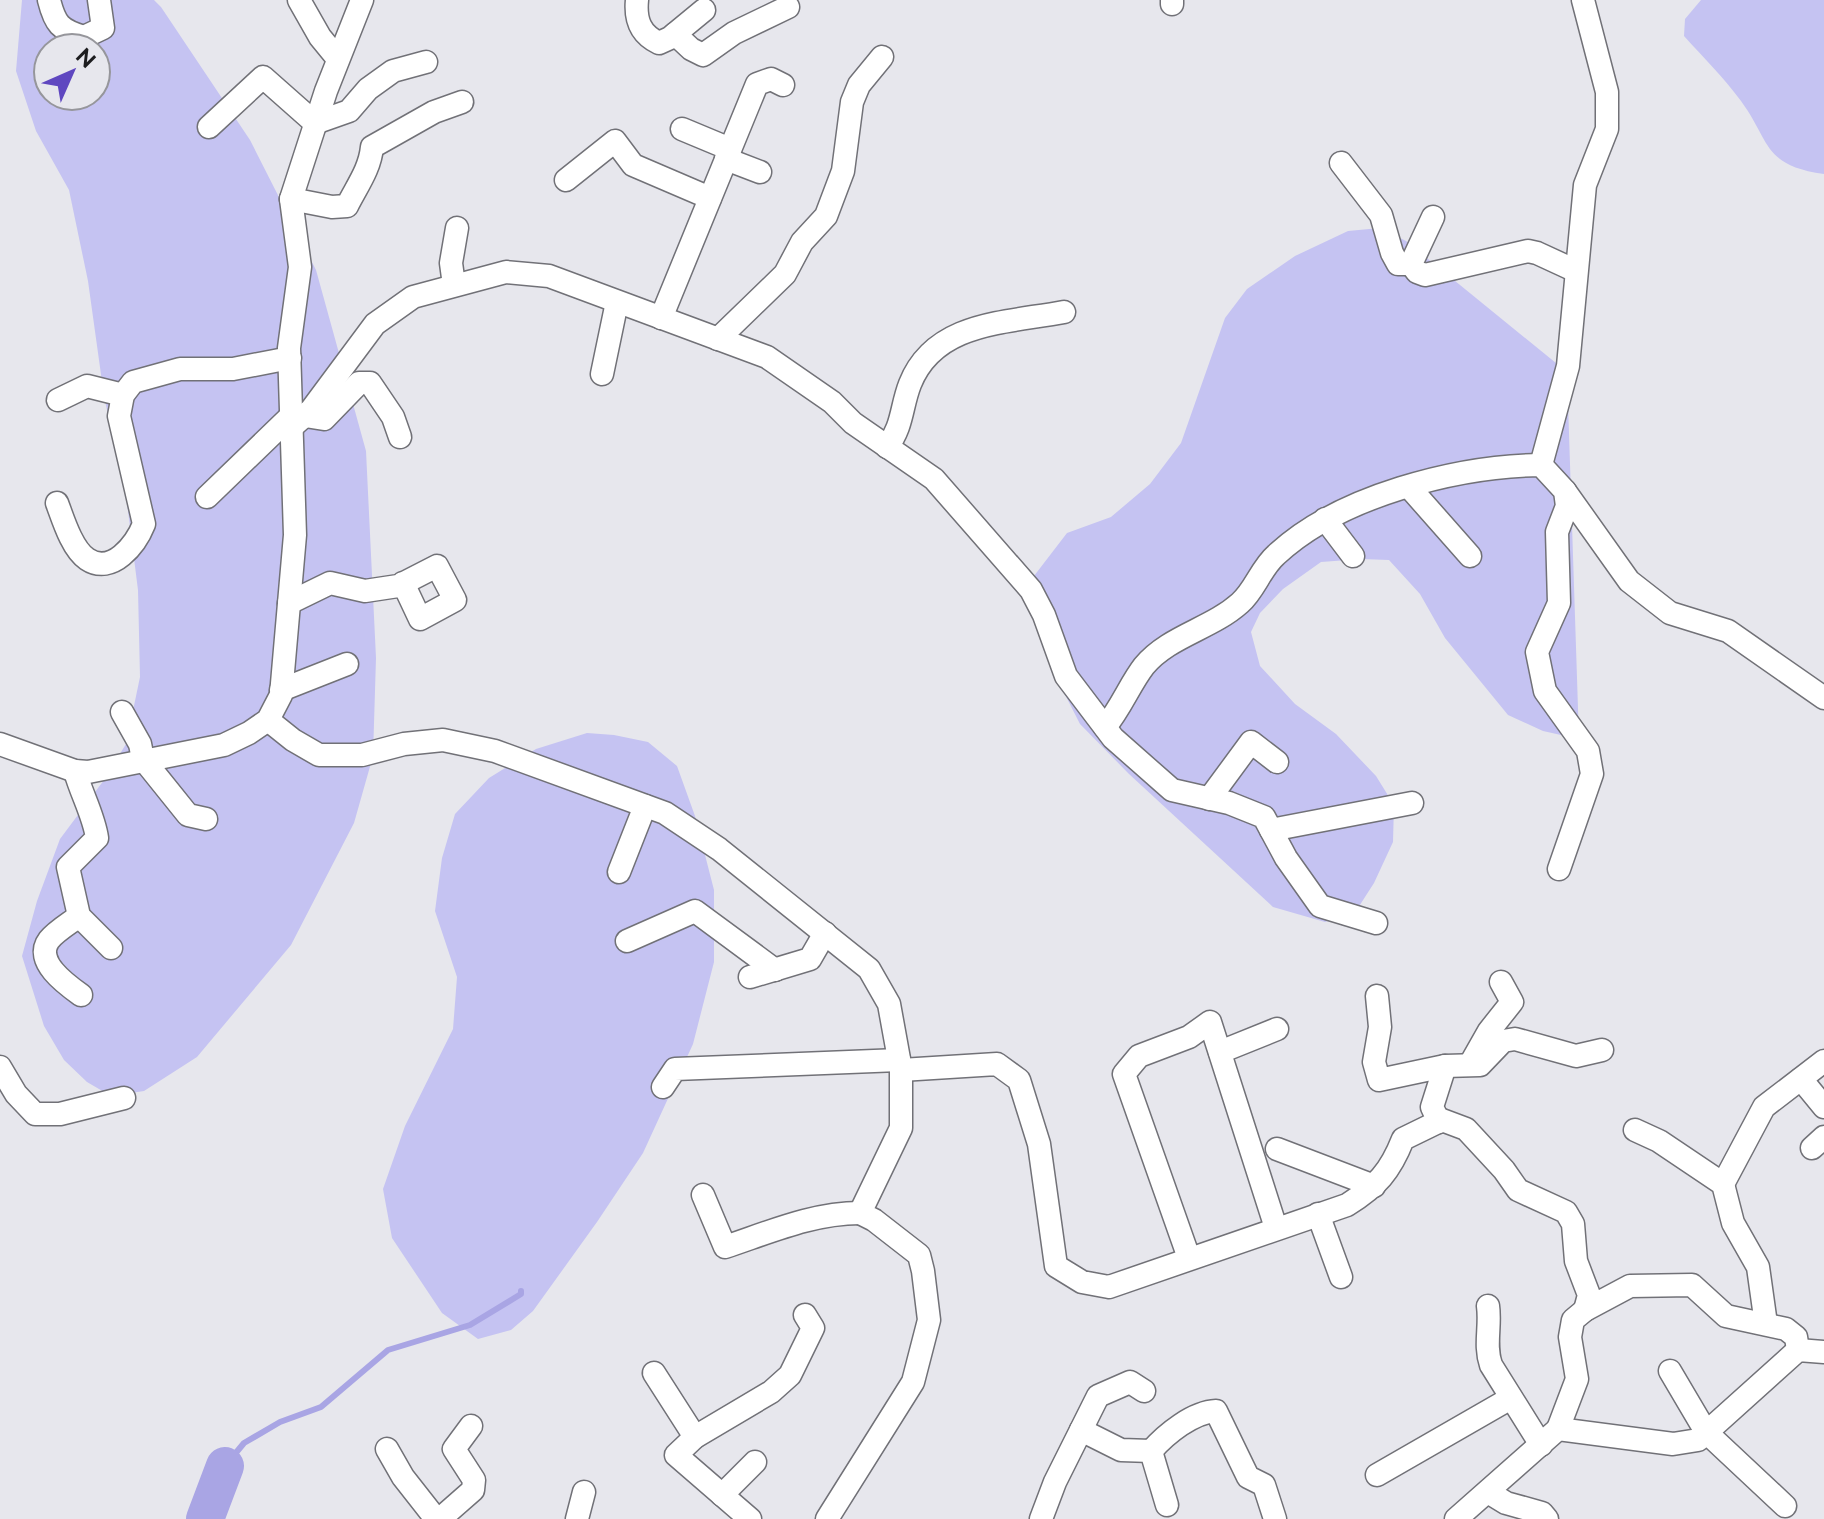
<svg xmlns="http://www.w3.org/2000/svg" width="1824" height="1519" viewBox="0 0 1824 1519" font-family="Raleway,sans-serif">
  <style>
    .green { fill: #c5c3f2; fill-rule: evenodd }
    .lines { fill: none; stroke-linecap: round; stroke-linejoin: round }
    .stream { stroke: #a9a5e4; stroke-width: 6 }
    .river { stroke: #a9a5e4; stroke-width: 38 }
    .street-casing { stroke: #717177; stroke-width: 25 }
    .street { stroke: #fff; stroke-width: 22 }
  </style>
  <rect width="100%" height="100%" fill="#e7e7ed"/>
  <g class="green">
    <path d="M22,0H154L161,7L250,140L316,270L366,451L376,658L373,756L354,823L291,945L197,1057L144,1091L111,1096L87,1082L64,1060L44,1026L22,956L37,901L60,839L104,780L126,744L140,677L138,590L127,503L104,396L88,281L69,190L36,131L16,71ZM48,48H96V96H48Z"/>
    <path d="M1701,0H1824V174C1762,165 1771,142 1741,101C1724,78 1703,57 1684,36L1685,19Z"/>
    <path d="M1380,228L1406,241L1567,372L1579,739L1543,731L1508,715L1445,638L1420,594L1389,560L1361,559L1321,562L1283,589L1260,613L1251,632L1260,666L1295,704L1336,734L1376,776L1394,805L1393,842L1374,883L1356,911L1325,922L1273,907L1129,774L1080,724L1051,667L1035,619L1034,576L1067,533L1111,517L1150,484L1181,443L1225,318L1247,289L1295,256L1348,231Z"/>
    <path d="M587,733L614,735L648,742L677,766L695,816L714,890V962L693,1044L643,1153L597,1222L533,1311L511,1330L478,1339L442,1313L392,1238L383,1189L405,1126L453,1029L457,977L435,911L442,858L455,814L489,778L536,749Z"/>
  </g>
  <g class="lines">
    <path class="stream" d="M225,1466L244,1443L280,1422L321,1407L388,1350L470,1325L521,1294V1291"/>
    <path class="river" d="M205,1519L225,1466"/>
    <g class="street-casing">
      <g id="street">
        <path d="M49,0C55,24 60,30 84,37L103,28L99,0"/>
        <path d="M299,0L320,37L338,59"/>
        <path d="M637,0C635,20 640,34 659,43L670,38L704,10"/>
        <path d="M1172,0V4"/>
        <path d="M675,34L691,49L703,55L734,33L788,7"/>
        <path d="M209,127L263,77L315,123L349,111L368,89L393,71L426,62"/>
        <path d="M682,129L730,149"/>
        <path d="M726,159L760,172"/>
        <path d="M1341,163L1381,215L1392,253L1398,264H1411"/>
        <path d="M566,180L615,141L633,165L710,198"/>
        <path d="M291,199L332,207L347,206C357,186 370,169 372,147L434,112L462,102"/>
        <path d="M1433,217L1411,264L1417,272L1425,275L1528,251L1537,253L1576,271"/>
        <path d="M454,285L451,263L457,228"/>
        <path d="M661,318L757,84L771,79L783,85"/>
        <path d="M718,339L785,274L802,242L826,216L843,171L852,102L859,85L882,57"/>
        <path d="M602,374L617,302"/>
        <path d="M58,400L87,386L123,395"/>
        <path d="M305,416L324,419L359,383H370L393,417L400,437"/>
        <path d="M293,426L311,410L375,324L413,297L506,272L549,276L767,357L832,402L853,423L934,479L1031,590L1044,615L1066,676L1113,738L1172,790L1229,803L1264,817L1286,858L1320,906L1376,923"/>
        <path d="M887,447C903,426 901,407 910,384C935,321 1007,323 1064,312"/>
        <path d="M1541,465L1568,366L1585,185L1607,129V92L1583,0"/>
        <path d="M1410,488L1470,556"/>
        <path d="M1565,491L1629,581L1670,613L1728,631L1824,698"/>
        <path d="M207,497L293,414"/>
        <path d="M57,503C63,519 72,549 87,559C112,576 136,544 144,524L119,416L123,395L133,382L180,369H233L290,358"/>
        <path d="M1325,519L1353,556"/>
        <path d="M289,603L330,583L365,591L398,586L437,566L455,600L420,619L403,583"/>
        <path d="M281,690L347,664"/>
        <path d="M122,712L140,744L143,759L188,815L206,819"/>
        <path d="M268,720L293,740L319,755H362L404,744L443,740L495,751L665,813L719,849L869,969L889,1004L901,1070V1128L860,1213L874,1220L919,1255L923,1271L929,1320L913,1382L827,1519"/>
        <path d="M1105,727C1121,708 1130,684 1144,666C1169,636 1211,629 1240,603C1255,590 1261,568 1276,555C1339,496 1457,466 1541,465L1565,491L1567,506L1557,532L1559,603L1537,652L1545,691L1588,751L1592,774L1559,869"/>
        <path d="M0,744L75,771L88,772L224,745L249,733L268,720L281,695L295,535L289,348L300,267L291,199L326,91L362,0"/>
        <path d="M75,771C81,793 94,816 97,838L68,867L79,916L111,948"/>
        <path d="M1209,799L1251,742L1277,762"/>
        <path d="M1271,830L1412,803"/>
        <path d="M619,872L645,806"/>
        <path d="M79,916C70,923 56,931 49,940C33,961 67,985 81,995"/>
        <path d="M627,941L695,911L775,970"/>
        <path d="M750,977L810,959L825,933"/>
        <path d="M1377,996L1380,1027L1374,1062L1379,1080L1445,1066L1432,1107L1439,1122"/>
        <path d="M1220,1052L1277,1029"/>
        <path d="M1472,1061L1489,1031L1512,1002L1501,982"/>
        <path d="M1445,1066L1480,1065L1503,1041L1515,1039L1576,1056L1602,1050"/>
        <path d="M0,1067L16,1094L35,1114H60L124,1098"/>
        <path d="M901,1070L997,1064L1019,1080L1039,1144L1056,1266L1082,1282L1109,1287L1347,1205C1377,1186 1390,1172 1403,1139L1442,1120L1466,1129L1504,1170L1518,1190L1566,1212L1573,1224L1576,1261L1589,1295L1585,1310"/>
        <path d="M1801,1079L1824,1107"/>
        <path d="M663,1087L675,1069L899,1060"/>
        <path d="M1635,1130L1659,1141L1723,1184L1733,1223L1758,1267L1766,1324"/>
        <path d="M1812,1148L1824,1137"/>
        <path d="M1277,1149L1374,1186"/>
        <path d="M1723,1184L1764,1107L1824,1061"/>
        <path d="M703,1195L725,1247C770,1232 813,1213 860,1213"/>
        <path d="M1318,1214L1341,1277"/>
        <path d="M1189,1258L1124,1074L1139,1056L1189,1037L1210,1022L1276,1228"/>
        <path d="M1488,1306C1491,1326 1484,1345 1491,1365L1541,1445"/>
        <path d="M1670,1371L1706,1432L1785,1506"/>
        <path d="M654,1373L695,1437"/>
        <path d="M1558,1429L1577,1379L1570,1337L1573,1320L1585,1310L1630,1286L1692,1285L1726,1316L1786,1329L1796,1337L1798,1350"/>
        <path d="M1081,1430L1121,1450L1151,1451L1167,1505"/>
        <path d="M387,1449L403,1477L436,1519"/>
        <path d="M1151,1451C1166,1434 1193,1412 1216,1411L1248,1477L1264,1485L1275,1519"/>
        <path d="M1377,1475L1511,1398"/>
        <path d="M1488,1492L1506,1503L1542,1513L1547,1519"/>
        <path d="M722,1495L755,1462"/>
        <path d="M440,1519L473,1490L474,1480L454,1449L471,1426"/>
        <path d="M577,1519L584,1492"/>
        <path d="M750,1519L676,1455L695,1437L771,1392L790,1375L813,1328L805,1315"/>
        <path d="M1041,1519L1055,1482L1098,1396L1130,1382L1144,1391"/>
        <path d="M1456,1519L1558,1429L1673,1444L1698,1440L1798,1350L1824,1352"/>
      </g>
    </g>
    <use href="#street" class="street"/>
  </g>
  <g transform="translate(72 72) rotate(45)"><circle r="38" fill="#e7e7ed" stroke="#96969b" stroke-width="2"/>
  <path d="M0-6L14 30L0 20L-14 30Z" fill="#5f47c0"/>
  <text y="-12" font-size="22" font-weight="bold" text-anchor="middle" fill="#1d1d1f">N</text>
  </g>
</svg>
